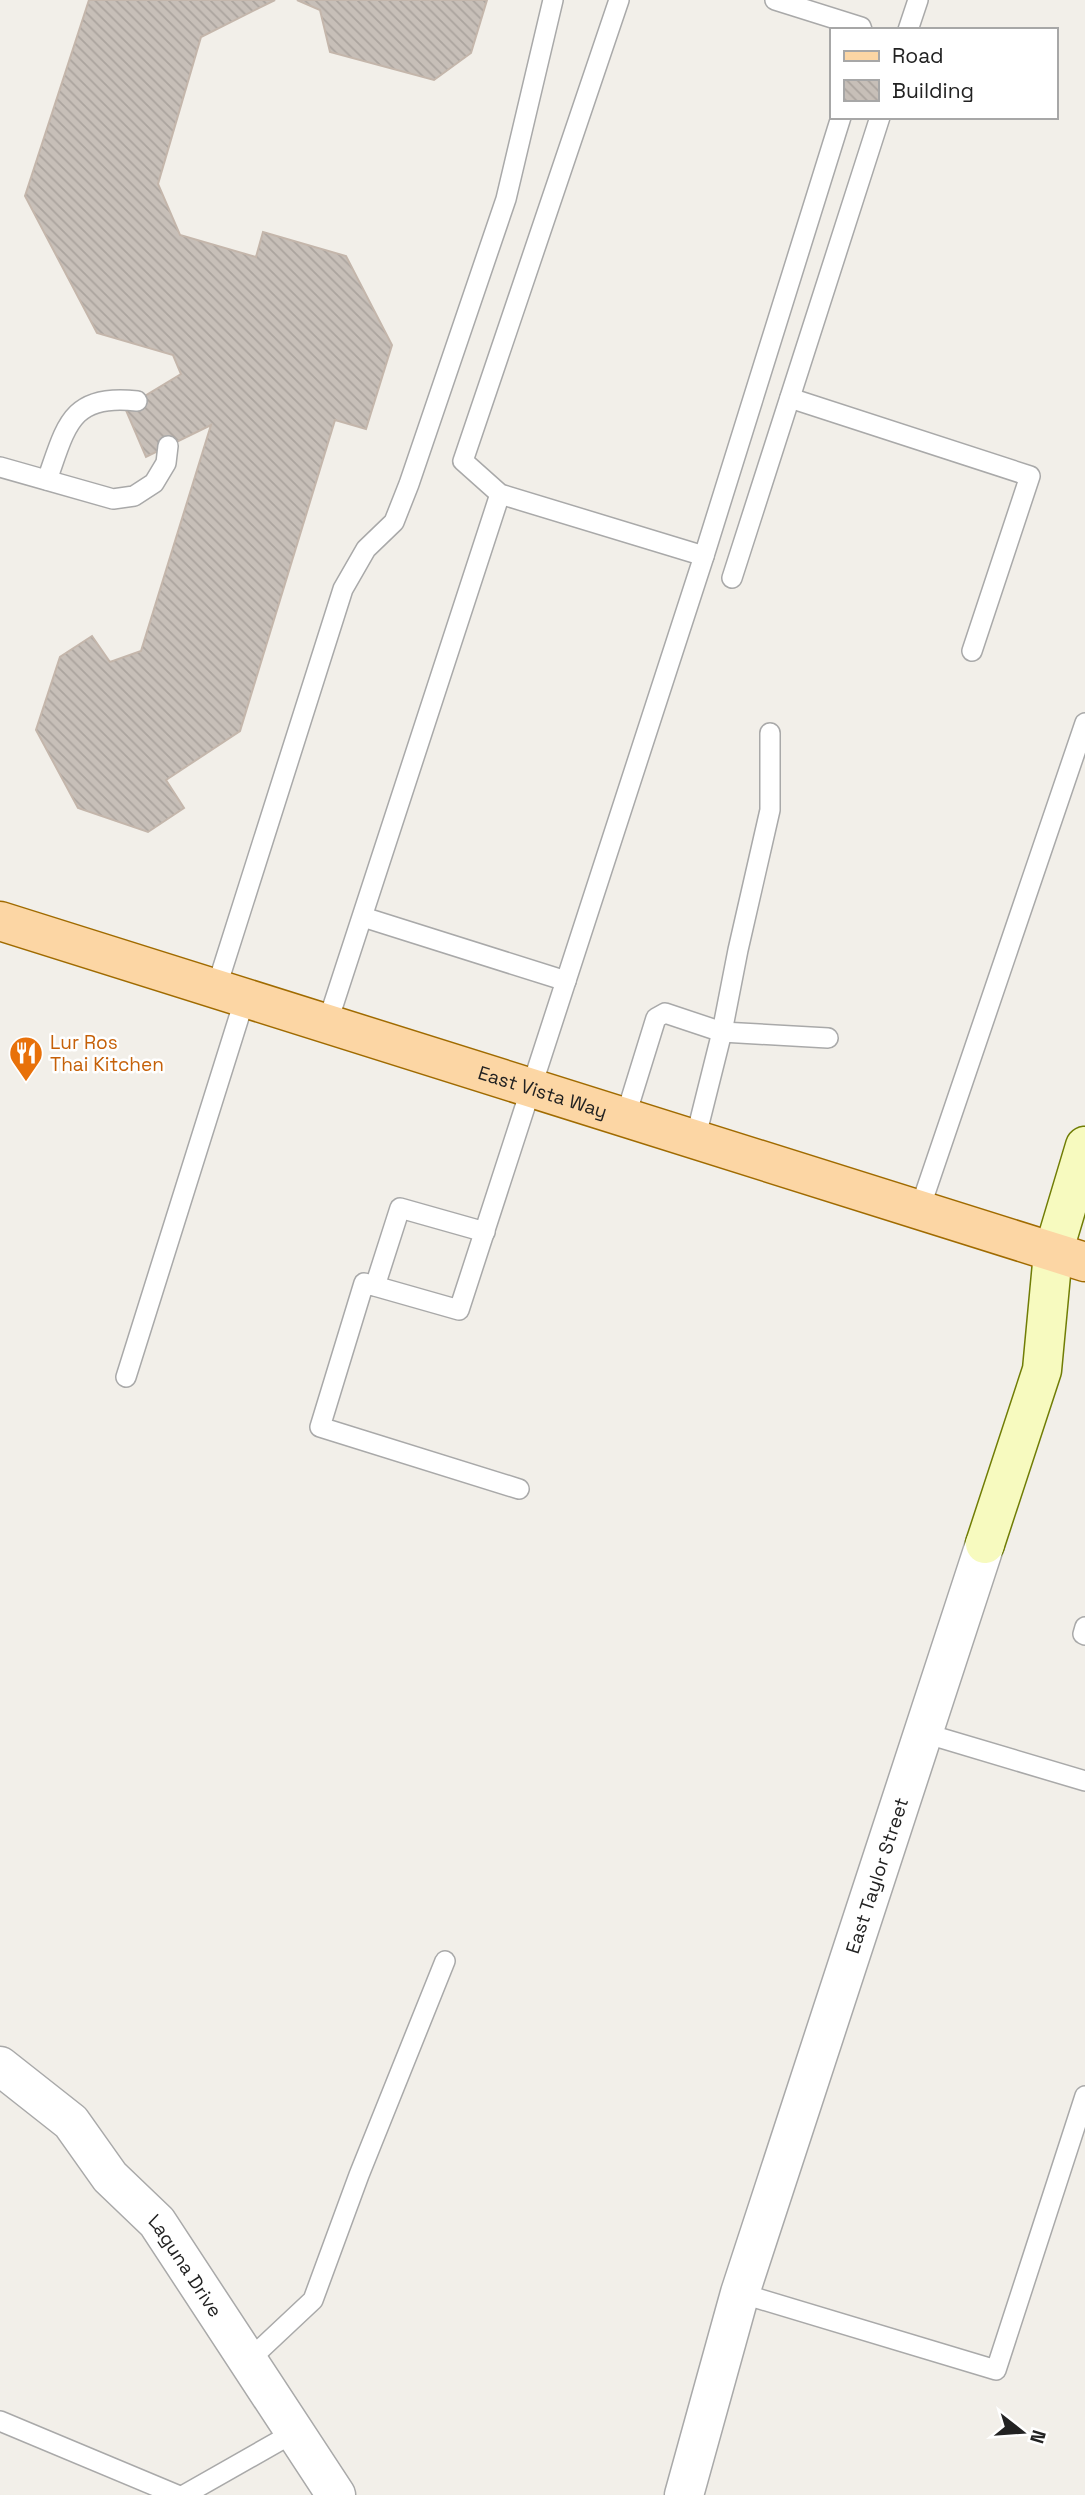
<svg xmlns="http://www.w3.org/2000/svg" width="1085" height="2495" viewBox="0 0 1085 2495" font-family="'Space Grotesk',sans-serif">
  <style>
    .building { fill: url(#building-back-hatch); stroke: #c4b6ab; stroke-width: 2 }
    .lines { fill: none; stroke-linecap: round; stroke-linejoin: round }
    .lane-casing { stroke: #a9a9a9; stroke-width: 22 }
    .street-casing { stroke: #a9a9a9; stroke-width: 41 }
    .secondary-casing { stroke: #707d05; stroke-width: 41 }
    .primary-casing { stroke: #a06b00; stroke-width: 41 }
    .lane { stroke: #fff; stroke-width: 19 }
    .street { stroke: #fff; stroke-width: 38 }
    .secondary { stroke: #f7fabf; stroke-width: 38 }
    .primary { stroke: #fcd6a4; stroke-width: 38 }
    .labels { text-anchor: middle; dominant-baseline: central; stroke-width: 5; stroke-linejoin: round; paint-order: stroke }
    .food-label { font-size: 19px; fill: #c56008; stroke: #fff; text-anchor: start }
    .street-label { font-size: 19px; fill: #222; stroke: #fff }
  </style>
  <defs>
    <pattern id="building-back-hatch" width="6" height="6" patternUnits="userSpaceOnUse" patternTransform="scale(1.75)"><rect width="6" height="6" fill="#c7bfb8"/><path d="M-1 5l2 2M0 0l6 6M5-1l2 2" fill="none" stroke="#aba49e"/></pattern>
  </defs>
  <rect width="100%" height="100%" fill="#f2efe9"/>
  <g class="building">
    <path d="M89,0H275L201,37L158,184L180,235L256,257L263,232L346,256L392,345L366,429L335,420L240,731L166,780L184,808L148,832L78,808L36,730L60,657L92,636L110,662L141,651L211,425L146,457L125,408L181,374L173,355L97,333L25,196Z"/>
    <path d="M297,0H487L471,53L434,80L330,52L320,10Z"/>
  </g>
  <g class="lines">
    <g class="lane-casing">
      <g id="lane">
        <path d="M619,0L463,461L500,494L704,556"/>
        <path d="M775,0L861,27L862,30"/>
        <path d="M908,30L918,0"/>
        <path d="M790,398L1030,476L972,651"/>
        <path d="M0,467L113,499L134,496L154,483L166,463L168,446"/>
        <path d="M47,480C66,427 70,393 137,401"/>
        <path d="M732,578L880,117"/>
        <path d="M363,917L566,981"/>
        <path d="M216,989L343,589L366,549L394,522L409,484L506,199L553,0"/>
        <path d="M327,1024L500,494"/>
        <path d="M625,1118L656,1018L665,1013L722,1032L828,1038"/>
        <path d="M695,1140L722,1032L738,950L770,810V733"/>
        <path d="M919,1211L1085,723"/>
        <path d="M375,1286L400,1208L485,1232"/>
        <path d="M126,1377L245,998"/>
        <path d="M519,1489L320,1427L364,1283L459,1310L704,556L841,117"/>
        <path d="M1085,1627L1083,1634L1085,1635"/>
        <path d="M924,1733L1085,1781"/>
        <path d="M740,2293L996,2370L1085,2096"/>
        <path d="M248,2361L313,2300L359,2175L445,1961"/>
        <path d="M0,2421L177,2495"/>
        <path d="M184,2495L295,2432"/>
      </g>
    </g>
    <g class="street-casing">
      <g id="street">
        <path id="s1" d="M0,2066L71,2122L110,2177L157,2222L336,2495"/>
        <path id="s2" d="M684,2495L740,2293L985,1544"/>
      </g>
    </g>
    <g class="secondary-casing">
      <path id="secondary" d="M985,1544L1042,1370L1053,1253L1085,1146"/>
    </g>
    <g class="primary-casing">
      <g id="primary">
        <path id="s3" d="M0,921L1085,1262"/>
      </g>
    </g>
    <use href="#lane" class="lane"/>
    <use href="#street" class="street"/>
    <use href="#secondary" class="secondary"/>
    <use href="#primary" class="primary"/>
  </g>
  <defs>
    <g id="restaurant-pin" transform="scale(1.75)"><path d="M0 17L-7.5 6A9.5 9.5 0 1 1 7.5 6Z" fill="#e8710a" stroke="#fff"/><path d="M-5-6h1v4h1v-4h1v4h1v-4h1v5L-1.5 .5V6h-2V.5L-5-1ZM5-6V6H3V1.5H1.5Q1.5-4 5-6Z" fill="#fff"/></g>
  </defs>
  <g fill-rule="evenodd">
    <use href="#restaurant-pin" x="26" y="1053"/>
  </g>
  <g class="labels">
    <g class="food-label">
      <text x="50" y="1042">Lur Ros<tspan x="50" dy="22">Thai Kitchen</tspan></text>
    </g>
    <g class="street-label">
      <text stroke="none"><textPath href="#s3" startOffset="569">East Vista Way</textPath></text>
      <text stroke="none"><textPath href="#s2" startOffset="649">East Taylor Street</textPath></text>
      <text stroke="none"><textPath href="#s1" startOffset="275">Laguna Drive</textPath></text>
    </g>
  </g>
  <rect x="830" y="28" width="228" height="91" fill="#ffffff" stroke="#a7a7a7" stroke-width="2"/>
  <rect x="844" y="51" width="35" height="10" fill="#fcd6a4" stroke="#a7a7a7" stroke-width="2"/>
  <text x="892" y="63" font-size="21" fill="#222222">Road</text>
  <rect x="844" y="80" width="35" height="21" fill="url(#building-back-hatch)" stroke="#a7a7a7" stroke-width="2"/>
  <text x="892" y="98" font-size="21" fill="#222222">Building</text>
  <g transform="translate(1022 2432) rotate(107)" stroke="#ffffff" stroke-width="5" paint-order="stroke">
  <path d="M0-5L12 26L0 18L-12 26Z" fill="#222222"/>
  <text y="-10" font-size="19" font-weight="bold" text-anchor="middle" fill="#222222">N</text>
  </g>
</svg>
